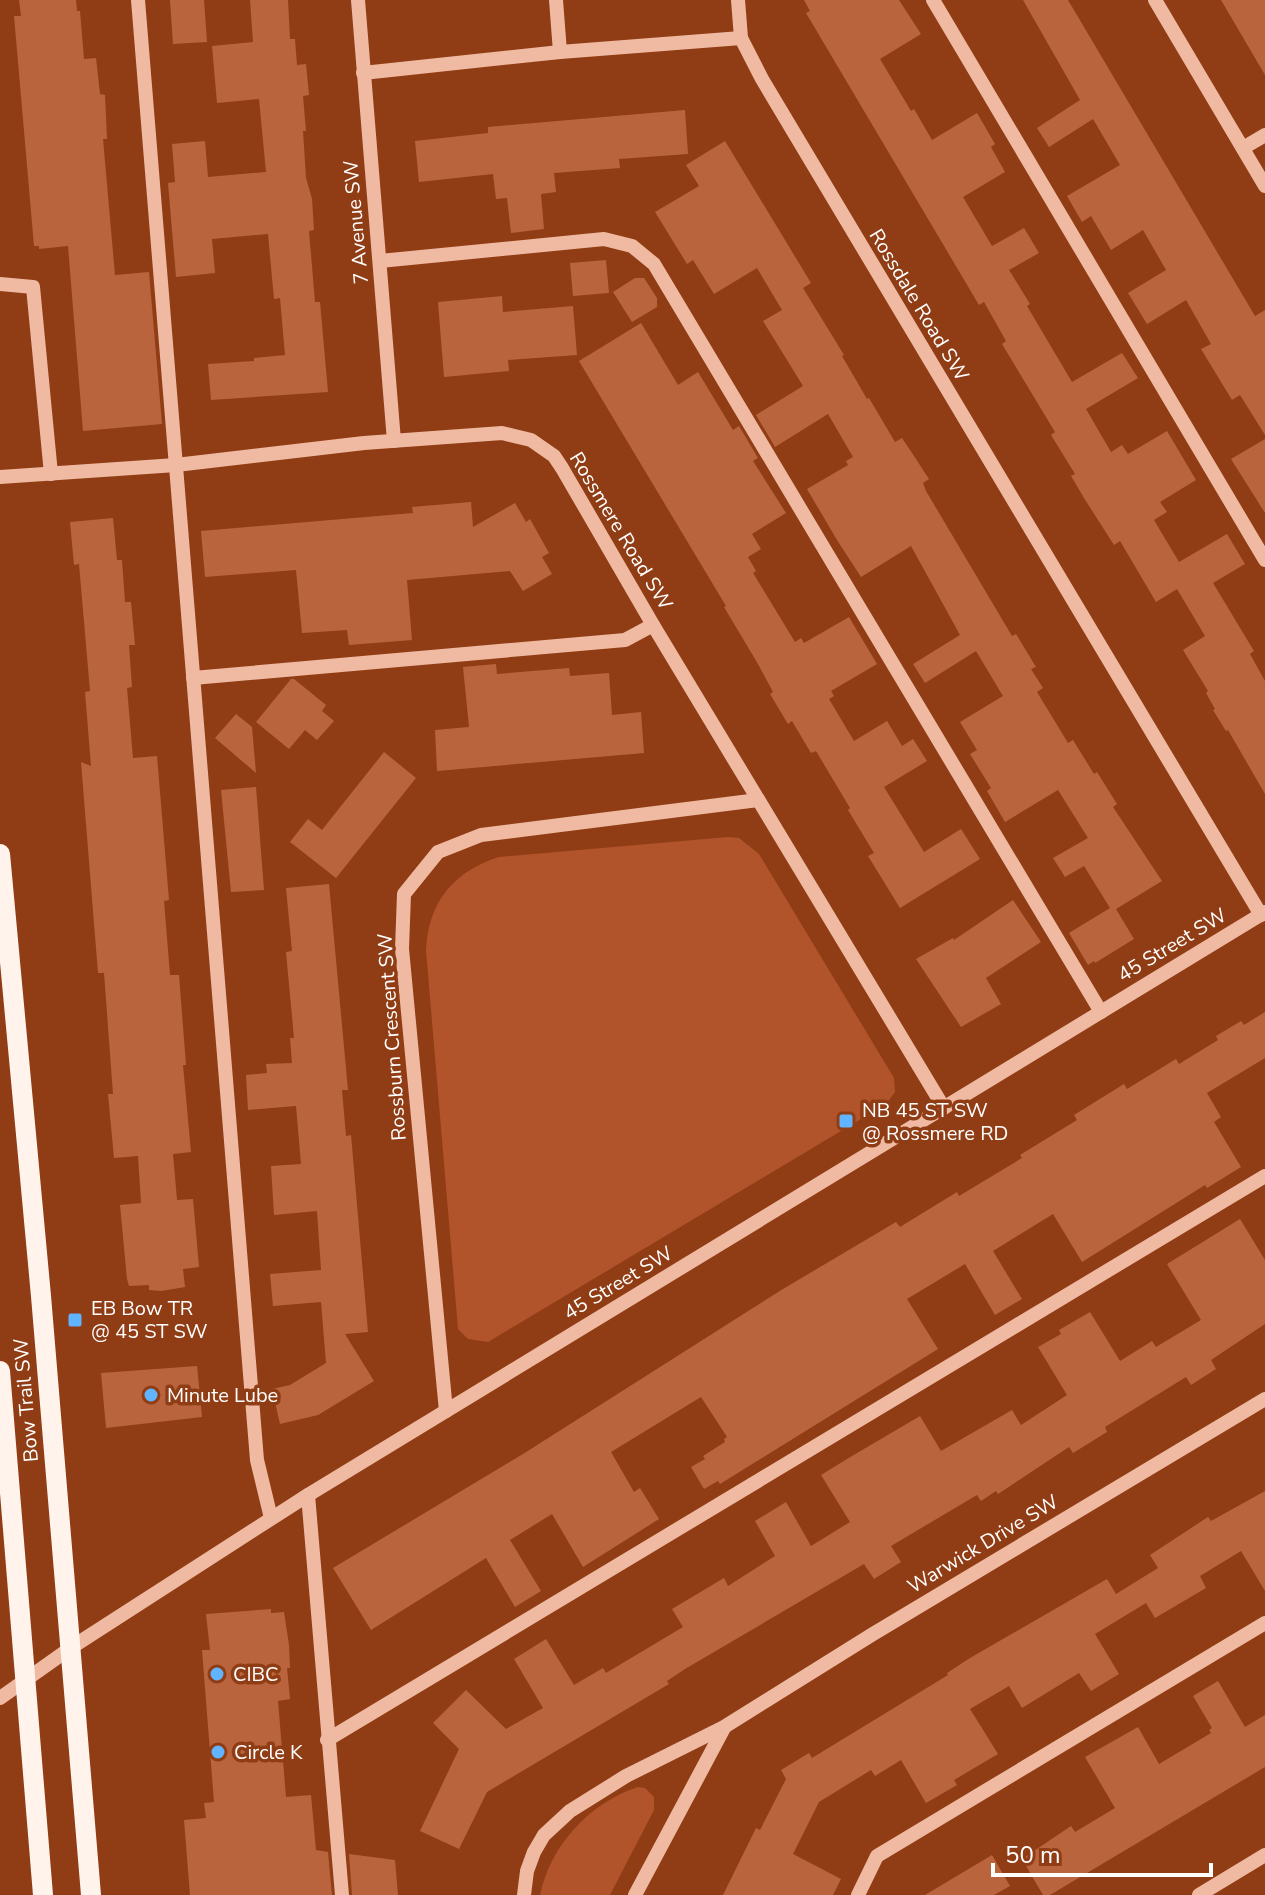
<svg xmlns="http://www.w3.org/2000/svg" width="1265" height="1895" viewBox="0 0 1265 1895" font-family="'Nunito Sans',sans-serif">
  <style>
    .green { fill: #b1542c }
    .building { fill: #b9643d }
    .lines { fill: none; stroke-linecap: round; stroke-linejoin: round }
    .minor { stroke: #f0baa2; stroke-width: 14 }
    .major { stroke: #fff3eb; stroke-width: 20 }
    .poi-dot { fill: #61b4ff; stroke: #903d15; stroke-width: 3 }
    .labels { text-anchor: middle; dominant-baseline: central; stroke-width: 7; stroke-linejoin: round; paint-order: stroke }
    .street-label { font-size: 20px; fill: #fff; stroke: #903d15 }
    .poi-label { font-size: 20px; fill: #fff; stroke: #903d15; text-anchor: start }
  </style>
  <rect width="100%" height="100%" fill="#903d15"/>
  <g class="green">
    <path d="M728,837L739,838L759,854L894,1078L895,1092L886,1104L488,1342L468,1339L458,1329L426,950C428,902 454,871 499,857Z"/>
    <path d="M638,1787L645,1788L654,1797V1810L610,1895H540C550,1846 589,1803 638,1787Z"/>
  </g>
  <g class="building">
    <path d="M19,0H76L77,11H80L84,59L96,58L100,94L105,95L107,139H103L115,275L149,272L162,424L83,431L68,246L39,249V246H34L14,16H21Z"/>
    <path d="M170,0H204L207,42L173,44Z"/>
    <path d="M250,0H288L290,39H295L297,65L306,64L309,95L303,96L306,131H303L306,178L312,199L314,230L309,231L315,302H320L328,392L211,400L208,364L254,361V358L285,355L280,298L274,299L268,234L212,239L215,273L176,277L168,183L175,182L172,144L205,141L208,177L266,172L259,99L217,103L212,46L253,42Z"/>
    <path d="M804,0H899L921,34L880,59L911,111L914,109L932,140L977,113L995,144L991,147L1005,172L963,197L992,246L1024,228L1039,253L1009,270L1030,304L1027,306L1072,382L1122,353L1138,378L1086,409L1111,452L1122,445L1128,454L1167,431L1196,480L1160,502L1167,512L1154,520L1179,562L1227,534L1245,564L1213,583L1254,651L1250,654L1265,681V794L1228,730L1226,731L1213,710L1215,709L1206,693L1208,691L1183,650L1205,636L1177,589L1156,602L1120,541L1114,545L1084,498L1071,476L1075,474L1051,435L1055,432L1002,344L1006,341L984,302L979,305L806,13L810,11Z"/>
    <path d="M1023,0H1068L1255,316L1265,310V435L1240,395L1232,400L1201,349L1211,344L1186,300L1147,324L1128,293L1166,270L1143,230L1111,250L1091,216L1082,222L1067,196L1120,165L1093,119L1049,147L1037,128L1080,100Z"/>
    <path d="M1221,0H1265V75Z"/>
    <path d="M685,110L688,154L619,159L620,168L554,173L556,192L541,194L544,229L511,233L507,198L496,199L493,174L419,182L415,141L488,133V127Z"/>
    <path d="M725,141L811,283L803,288L844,355L842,356L867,399L869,398L895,442L902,438L914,456L929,479L923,483L926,491L1012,636L1016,634L1036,667L1031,669L1043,688L1037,692L1068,743L1073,740L1094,774L1097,772L1117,804L1113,807L1162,881L1116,909L1134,939L1095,963L1094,961L1088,965L1069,933L1110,908L1084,866L1065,877L1053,858L1088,838L1058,790L1005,822L987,791L991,788L970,754L977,750L960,722L1003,696L976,651L925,683L913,664L960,635L911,546L861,577L837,540L807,489L848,465L846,461L853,457L828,414L775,447L756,415L803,386L763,321L782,310L757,268L714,294L693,260L687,264L655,212L699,186L686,165Z"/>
    <path d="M606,260L609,293L573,296L570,263Z"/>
    <path d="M635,278H644L657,298V307L632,322L613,292Z"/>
    <path d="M502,296L503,312L573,306L577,355L508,360L509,371L444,377L438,302Z"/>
    <path d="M641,323L678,385L698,372L733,430L739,426L758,458L753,461L786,513L752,534L761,549L748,557L756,571L753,573L795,642L801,638L804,643L849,617L877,664L831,691L834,696L829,699L854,741L887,721L902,746L913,739L927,761L884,787L924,852L961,829L980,859L900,908L868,856L874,853L848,810L850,808L816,751L811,753L792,721L788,724L770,694L773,692L758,664L724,607L726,606L579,361Z"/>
    <path d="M1265,439V513L1231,459Z"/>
    <path d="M471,502L473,527L515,503L526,522L530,519L549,553L542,557L552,574L523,591L510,571L407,580L412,640L349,645L347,630L302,633L296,570L205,577L201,531L413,513L412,507Z"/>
    <path d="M113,518L117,560H122L125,602H131L135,645H129L132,687L127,688L133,758L157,756L169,900L164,901L170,975H179L186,1065H183L191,1152L173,1154L177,1200L193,1199L199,1267L183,1269L185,1287L161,1291L149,1290V1285L129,1286L127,1279L120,1205L141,1203L138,1156L114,1158L108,1094H113L104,973H98L81,762L91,766L85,692L90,691L79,564L74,565L70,522Z"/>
    <path d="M496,664L497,674L569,668L570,676L609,673L612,715L641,712L644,753L437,771L435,730L469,727L463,667Z"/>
    <path d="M291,679H294L326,705L322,711L334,721L317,740L305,730L289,749L256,722Z"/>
    <path d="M236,714L252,727L256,773L215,738Z"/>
    <path d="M384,752L416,778L336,878L290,842L308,819L322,830Z"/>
    <path d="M256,787L264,890L231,892L221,790Z"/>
    <path d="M329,884L348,1090H342L346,1136L351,1135L368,1332L345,1334L374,1381L318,1415L280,1424L272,1389L290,1385L326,1363L321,1302L273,1306L270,1274L321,1270L317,1211L274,1215L271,1166L301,1164L296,1106L248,1110L246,1075L267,1073L266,1064L292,1063L290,1038H294L286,952L292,951L286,888Z"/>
    <path d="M1013,900L1041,942L986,978L1001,1004L961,1027L916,959L953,938L954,940Z"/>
    <path d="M1265,1012V1058L1207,1093L1221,1117L1214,1122L1241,1167L1207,1188L1205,1185L1082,1262L1053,1214L993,1251L1022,1299L995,1315L965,1264L907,1299L938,1349L749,1466L720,1484L718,1481L704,1489L691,1467L705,1459L703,1456L725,1442L724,1439L727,1437L701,1397L611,1452L634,1492L640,1488L659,1519L583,1567L552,1514L510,1540L541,1591L515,1607L486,1558L371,1630L333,1568L523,1454L783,1289L896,1222L900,1227L957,1192L959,1196L1022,1158L1020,1155L1077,1120L1074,1115L1124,1084L1127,1089L1176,1059L1179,1064L1218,1040L1216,1036L1241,1021L1244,1025Z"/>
    <path d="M1240,1219L1265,1260V1324L1211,1360L1216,1369L1191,1385L1186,1377L1105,1427L1107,1432L1073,1453L1069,1447L998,1494L996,1491L981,1501L977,1495L891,1546L901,1562L874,1579L864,1564L685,1669L667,1681L669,1684L487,1792L459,1849L420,1831L459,1749L433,1723L466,1690L506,1729L543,1708L514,1659L546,1639L574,1685L603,1668L606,1673L683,1627L672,1609L724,1578L728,1586L775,1556L755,1521L786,1502L811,1546L850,1522L821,1475L852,1456L920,1416L941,1451L1012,1410L1021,1425L1067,1395L1038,1347L1061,1334L1059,1330L1090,1312L1120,1361L1152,1341L1156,1347L1201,1320L1167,1264Z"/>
    <path d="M197,1366L202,1417L106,1428L101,1373Z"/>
    <path d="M1265,1491V1591L1241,1551L1200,1576L1206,1588L1155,1618L1146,1603L1095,1634L1119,1674L1091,1691L1079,1673L1022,1708L1009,1686L970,1709L998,1754L954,1780L957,1785L926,1803L901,1760L875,1776L871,1770L819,1802L793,1854L841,1879L833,1895H723L756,1828L760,1830L786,1779L781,1770L809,1753L812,1758L948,1675L947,1673L970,1658L1107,1579L1116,1594L1158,1568L1150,1555L1208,1517L1211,1521Z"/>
    <path d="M271,1609V1613L284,1612L289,1645L290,1668H287L290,1699L278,1701L286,1797L311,1795L316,1850L328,1852L332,1895H190L184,1820L206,1818L204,1803L214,1802L202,1650H210L206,1614Z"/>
    <path d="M1218,1681L1245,1727L1265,1715V1767L1050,1895H1043L1022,1859L1071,1826L1075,1832L1115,1808L1085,1757L1138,1727L1159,1764L1211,1733L1209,1730L1212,1728L1193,1696Z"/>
    <path d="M349,1854L395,1860L398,1895H352Z"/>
    <path d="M992,1855L1010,1886L994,1895H925Z"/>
  </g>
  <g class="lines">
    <g class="minor">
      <path d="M138,0L257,1460L271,1518"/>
      <path d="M358,0L394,441"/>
      <path d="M556,0L560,52"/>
      <path d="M738,0L741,38L762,79L1261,915"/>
      <path d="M933,0L1265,560"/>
      <path d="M1155,0L1265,186"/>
      <path d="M363,73L560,52L741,38"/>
      <path d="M1243,148L1265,135"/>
      <path d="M380,261L604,239L632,246L654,264L1101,1012"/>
      <path d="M0,284L33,287L51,474"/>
      <path d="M0,477L176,465L364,443L502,433L531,440L554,456L562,468L653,625L944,1108"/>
      <path d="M193,678L625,640L653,625"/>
      <path d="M446,1411L402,949L404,894L438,852L481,835L758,800"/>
      <path d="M308,1495L342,1895"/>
      <path d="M0,1698L72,1647L308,1495L1265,912"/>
      <path d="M327,1740L1265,1176"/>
      <path d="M524,1895L527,1871L534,1852L544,1835L570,1811L626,1776L724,1727L873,1634L1265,1399"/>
      <path d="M635,1895L724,1728"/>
      <path d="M858,1895L877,1856L1265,1623"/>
      <path d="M1199,1895L1265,1855"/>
    </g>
    <g class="major">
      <path d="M0,854L41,1296L91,1895"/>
      <path d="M0,1371L43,1895"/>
    </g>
  </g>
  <g class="poi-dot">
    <rect x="838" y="1113" width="16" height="16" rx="4"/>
    <rect x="67" y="1312" width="16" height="16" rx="4"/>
    <circle cx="151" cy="1395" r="8"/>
    <circle cx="217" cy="1674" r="8"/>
    <circle cx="218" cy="1752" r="8"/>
  </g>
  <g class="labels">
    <g class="street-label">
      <text transform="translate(356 222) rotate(-95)">7 Avenue SW</text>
      <text transform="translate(919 305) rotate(59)">Rossdale Road SW</text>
      <text transform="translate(621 531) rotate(59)">Rossmere Road SW</text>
      <text transform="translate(1172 945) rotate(-31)">45 Street SW</text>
      <text transform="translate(392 1037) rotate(-94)">Rossburn Crescent SW</text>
      <text transform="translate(618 1283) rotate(-31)">45 Street SW</text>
      <text transform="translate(26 1400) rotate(-95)">Bow Trail SW</text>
      <text transform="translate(983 1544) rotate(-31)">Warwick Drive SW</text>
    </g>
    <g class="poi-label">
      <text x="862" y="1110">NB 45 ST SW<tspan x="862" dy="23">@ Rossmere RD</tspan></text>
      <text x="91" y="1308">EB Bow TR<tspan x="91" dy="23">@ 45 ST SW</tspan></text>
      <text x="167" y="1395">Minute Lube</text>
      <text x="233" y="1674">CIBC</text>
      <text x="234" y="1752">Circle K</text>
    </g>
  </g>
  <path d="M993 1863v12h218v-12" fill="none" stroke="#ffffff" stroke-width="4"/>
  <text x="1005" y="1863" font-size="24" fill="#ffffff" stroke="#903d15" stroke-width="6" paint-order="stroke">50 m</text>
</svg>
